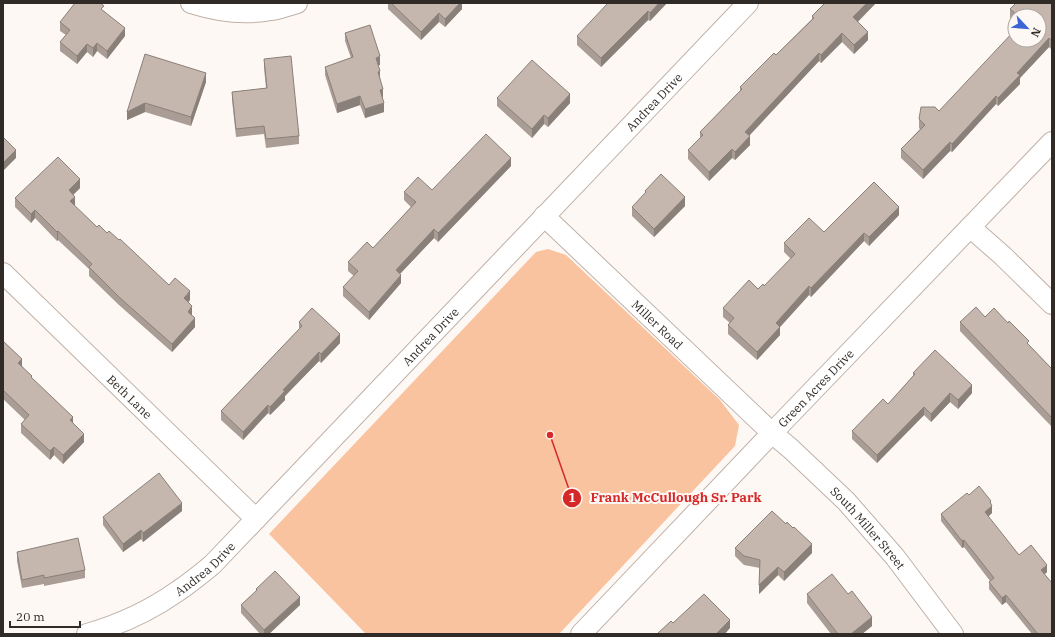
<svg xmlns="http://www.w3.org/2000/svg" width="1055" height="637" viewBox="0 0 1055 637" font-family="'IBM Plex Serif',serif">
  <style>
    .green { fill: #f9c39f }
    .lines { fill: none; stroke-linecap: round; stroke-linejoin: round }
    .street-casing { stroke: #bfb1a8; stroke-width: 22 }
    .street { stroke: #fff; stroke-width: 20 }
    .wall { fill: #a99d96 }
    .shaded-wall { fill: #8a807a }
    .building { fill: #c5b7ae; stroke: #8a807a }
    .labels { text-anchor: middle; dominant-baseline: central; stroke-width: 4; stroke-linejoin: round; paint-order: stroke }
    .street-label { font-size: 12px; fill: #302b27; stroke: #fef8f4 }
    .leader { fill: none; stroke: #d62828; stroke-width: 1.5 }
    .callout-dot { fill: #d62828; stroke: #fef8f4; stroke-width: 1.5 }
    .mark-label { font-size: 12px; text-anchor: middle; font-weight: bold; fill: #fff }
    .callout-label { font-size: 13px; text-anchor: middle; font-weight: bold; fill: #d62828; stroke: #fef8f4; stroke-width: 4; stroke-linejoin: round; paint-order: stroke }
  </style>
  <rect width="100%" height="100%" fill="#fef8f4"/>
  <path class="green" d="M548,249L566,255L720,400L739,425L735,446L559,634H366L269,534L536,252Z"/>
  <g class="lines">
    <g class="street-casing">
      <g id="street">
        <path d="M191,3C216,11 245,15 271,10C280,9 289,5 297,3"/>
        <path id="s1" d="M544,216L772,433L791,449L846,501L895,557L953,634"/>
        <path d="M970,227L1003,256L1052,304"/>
        <path id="s2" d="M3,273L256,519"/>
        <path id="s3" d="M87,634C119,625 151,610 178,591C190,583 201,574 212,565L748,3"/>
        <path id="s4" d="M581,634L772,433L1052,142"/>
      </g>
    </g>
    <use href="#street" class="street"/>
  </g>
  <g class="wall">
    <path d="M388,3H462V9L445,27L439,22L421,40L388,9Z"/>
    <path d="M667,3L650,21L648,20L601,67L577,45V36Z"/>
    <path d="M825,3H876L858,22L868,40L854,54L842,42L821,63L819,61L749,136L750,145L735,160L732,158L709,181L688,159V150L700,138V132L740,91V87L776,55L812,19V16Z"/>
    <path d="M1052,3V48L1051,49L1049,47L1020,78V84L998,106L996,104L952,152L950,151L923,179L901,158V149L920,129L919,128V119L939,111L1039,16H1015V22L1010,18V9L1040,4Z"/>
    <path d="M104,11L125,36L107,59L97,51L93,57L87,52L77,64L60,51V42L66,35L60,31V22Z"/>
    <path d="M345,33L380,65H378L383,97L382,98L384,112L365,118L360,105L337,113L325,75V67L351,58L345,41Z"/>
    <path d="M145,54L206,82L191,126L145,112L127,120Z"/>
    <path d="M264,59L299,136V144L266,148L264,134L236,137L232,100V92L266,88L264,68Z"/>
    <path d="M497,98L570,103L548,127L544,124L532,138L497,106Z"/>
    <path d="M511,166L438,242L434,238L400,274L401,283L369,320L343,296V287L354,276L348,271V262L373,248L411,207L404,200V192L432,190Z"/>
    <path d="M80,188L73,195L74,206L97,227L107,233L169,285L190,300L188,302L192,315L195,327L172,352L119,305L89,276V269L58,240L57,241L35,218L31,223L15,207V198Z"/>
    <path d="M645,191L685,206L654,237L632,216V207L645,194Z"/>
    <path d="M899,215L869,246L864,241L811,297L809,295L780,327V335L757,360L728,334V325L730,323L723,317V308L764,286L791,259L784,252V243L824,232Z"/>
    <path d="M985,317L1029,345L1052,369V427L960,331V322Z"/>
    <path d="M299,322L340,343L321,363L319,361L285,396V400L270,415L268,413L243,440L221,420V411L299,329Z"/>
    <path d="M3,341L22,366L32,378L73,424L84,442L63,464L54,455L50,460L21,433V424L25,420L3,399Z"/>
    <path d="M913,373L972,393L958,409L950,402L931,422L924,415L877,463L852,439V431L888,404L913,376Z"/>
    <path d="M969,495L992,513L988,517L1019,555L1047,572L1045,574L1052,634H1032L1006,602L1002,605L989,589V582L990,581L964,547L962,548L941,521V514Z"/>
    <path d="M182,511L143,542L141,539L123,552L103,525V517Z"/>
    <path d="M786,524L812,553L784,581L778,575L759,594L760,568L744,565L735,556V548Z"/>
    <path d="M17,552L85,570V578L44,586V584L22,588L17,561Z"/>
    <path d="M256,589L300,605L269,634H260L241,613V605L256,591Z"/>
    <path d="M807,594L872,626L862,634H831L807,603Z"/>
  </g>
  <g class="shaded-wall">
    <path d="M460,3H462V9L445,27V19Z"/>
    <path d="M659,3H667L650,21V13Z"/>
    <path d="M867,3H876L853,26V17Z"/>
    <path d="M648,11V20L601,67V58Z"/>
    <path d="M439,13V22L421,40V32Z"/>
    <path d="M125,28V36L107,59V51Z"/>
    <path d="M868,32V40L854,54V45Z"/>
    <path d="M842,33V42L821,63V55Z"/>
    <path d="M1049,38V47L1020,78V84L998,106V98L1017,73Z"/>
    <path d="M1052,39V48L1051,49V40Z"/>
    <path d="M97,43V51L93,57V48Z"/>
    <path d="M87,44V52L77,64V56Z"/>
    <path d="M819,53V61L745,140V132Z"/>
    <path d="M380,56V65L376,66V58Z"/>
    <path d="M380,71V80L378,72Z"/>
    <path d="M206,73V82L191,126V117Z"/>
    <path d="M383,89V97L380,98V90Z"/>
    <path d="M570,94V103L548,127V118Z"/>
    <path d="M360,96V105L337,113V104Z"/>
    <path d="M996,96V104L952,152V144Z"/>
    <path d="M145,103V112L127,120V112Z"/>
    <path d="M384,103V112L365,118V109Z"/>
    <path d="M544,115V124L532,138V129Z"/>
    <path d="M750,136V145L735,160V152Z"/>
    <path d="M950,142V151L923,179V170Z"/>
    <path d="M732,149V158L709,181V172Z"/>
    <path d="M16,150V158L3,171V163Z"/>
    <path d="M511,158V166L438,242V233Z"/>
    <path d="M80,179V188L69,199V190Z"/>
    <path d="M75,197V205L70,210V201Z"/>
    <path d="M685,197V206L654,237V229Z"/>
    <path d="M899,207V215L869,246V237Z"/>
    <path d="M35,210V218L31,223V214Z"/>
    <path d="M434,229V238L396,278V270Z"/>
    <path d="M58,231V240L57,241V232Z"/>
    <path d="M864,233V241L811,297V288Z"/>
    <path d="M401,275V283L369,320V312Z"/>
    <path d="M809,286V295L780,327V335L757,360V352L776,323Z"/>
    <path d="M190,291V300L184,307V298Z"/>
    <path d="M192,306V315L188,320V312Z"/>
    <path d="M195,318V327L172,352V344Z"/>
    <path d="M340,334V343L321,363V354Z"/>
    <path d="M319,352V361L285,396V400L270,415V407L283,390Z"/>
    <path d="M22,359V368L18,363Z"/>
    <path d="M972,385V393L958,409V400Z"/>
    <path d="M950,393V402L931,422V414Z"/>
    <path d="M268,405V413L243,440V432Z"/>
    <path d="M924,407V415L877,463V455Z"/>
    <path d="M73,417V425L70,420Z"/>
    <path d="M84,434V442L63,464V455Z"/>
    <path d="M54,447V455L50,460V451Z"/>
    <path d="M991,501V507L992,506V513L985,519V512L990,502Z"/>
    <path d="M182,503V511L143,542V533Z"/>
    <path d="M141,530V539L123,552V544Z"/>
    <path d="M964,540V547L962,548V541Z"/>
    <path d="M812,544V553L784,581V572Z"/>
    <path d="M1047,565V572L1041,577V570Z"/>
    <path d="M778,567V575L759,594V585Z"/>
    <path d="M1006,595V602L1002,605V598Z"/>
    <path d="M300,597V605L269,634H264V630Z"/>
    <path d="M872,617V626L862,634H851Z"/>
    <path d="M730,620V628L725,634H716Z"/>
  </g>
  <g class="building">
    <path d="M75,3H100L104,6L101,9L125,28L107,51L97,43L93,48L87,44L77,56L60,42L70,30L60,22Z"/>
    <path d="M391,3H460L445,19L439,13L421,32Z"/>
    <path d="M608,3H659L650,13L648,11L601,58L577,36Z"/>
    <path d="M825,3H867L853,17L868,32L854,45L842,33L821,55L819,53L745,132L750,136L735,152L732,149L709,172L688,150L703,135L700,132L742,89L740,87L774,53L776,55L814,18L812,16Z"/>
    <path d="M1016,3H1039L1040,4L1041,3H1052V39L1051,40L1049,38L1017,73L1020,75L998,98L996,96L952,144L950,142L923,170L901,149L925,125L919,119L921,107H935L939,111L1015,30V40H1039V16H1018L1010,9Z"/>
    <path d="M370,25L380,56L376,58L380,71L378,72L383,89L380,90L384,103L365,109L360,96L337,104L325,67L353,57L345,33Z"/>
    <path d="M145,54L206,73L191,117L145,103L127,112Z"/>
    <path d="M291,56L299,136L266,139L264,126L236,129L232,92L267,88L264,59Z"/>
    <path d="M532,60L570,94L548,118L544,115L532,129L497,98Z"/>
    <path d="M486,134L511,158L438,233L434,229L396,270L401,275L369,312L343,287L358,271L348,262L367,242L373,248L416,202L404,192L418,177L432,190Z"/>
    <path d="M3,137L16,150L3,163Z"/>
    <path d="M58,157L80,179L69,190L75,197L70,201L97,227L99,225L107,233L109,231L119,240L120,239L169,285L175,278L190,291L184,298L192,306L188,312L195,318L172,344L119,297L89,267L92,264L58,231L57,232L35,210L31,214L15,198Z"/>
    <path d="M661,174L685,197L654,229L632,207L646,192L645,191Z"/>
    <path d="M874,182L899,207L869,237L864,233L811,288L809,286L776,323L780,327L757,352L728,325L734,318L723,308L749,280L758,289L763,284L764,286L795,254L784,243L809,218L824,232Z"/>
    <path d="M976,307L985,317L994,308L1008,323L1009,321L1029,341L1027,343L1052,369V418L960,322Z"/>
    <path d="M312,308L340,334L321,354L319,352L283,390L285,391L270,407L268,405L243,432L221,411L302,326L299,322Z"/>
    <path d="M3,341L22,359L18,363L32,376L31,377L73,417L70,420L84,434L63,455L54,447L50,451L21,424L29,415L3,390Z"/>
    <path d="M935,350L972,385L958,400L950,393L931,414L924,407L877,455L852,431L883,399L888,404L915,374L913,373Z"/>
    <path d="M159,473L182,503L143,533L141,530L123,544L103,517Z"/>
    <path d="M979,486L991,501L990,502L992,506L985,512L1019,555L1031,545L1047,565L1041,570L1052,583V634H1038L1006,595L1002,598L989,582L994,578L964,540L962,541L941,514L967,493L969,495Z"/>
    <path d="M772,511L786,524L787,522L793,528L794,527L812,544L784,572L778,567L759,585L760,560L744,556L735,548Z"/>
    <path d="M78,538L85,570L44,578V575L22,580L17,552Z"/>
    <path d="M275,571L300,597L264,630L241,605L257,590L256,589Z"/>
    <path d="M832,574L848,594L852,591L872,617L851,634H838L807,594Z"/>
    <path d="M704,594L730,620L716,634H657L671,621L673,623Z"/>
  </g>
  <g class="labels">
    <g class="street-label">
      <text stroke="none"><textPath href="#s3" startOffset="784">Andrea Drive</textPath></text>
      <text stroke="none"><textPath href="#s1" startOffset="157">Miller Road</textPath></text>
      <text stroke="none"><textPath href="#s3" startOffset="460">Andrea Drive</textPath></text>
      <text stroke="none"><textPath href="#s4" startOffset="340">Green Acres Drive</textPath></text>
      <text stroke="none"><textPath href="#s2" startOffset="177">Beth Lane</textPath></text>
      <text stroke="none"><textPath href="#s1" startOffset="450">South Miller Street</textPath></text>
      <text stroke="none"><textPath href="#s3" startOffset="136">Andrea Drive</textPath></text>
    </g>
  </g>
  <path class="leader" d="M550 435L572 498"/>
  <g class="callout-dot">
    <circle cx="550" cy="435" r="4"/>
    <circle cx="572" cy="498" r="10"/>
  </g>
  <g class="mark-label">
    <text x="572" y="502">1</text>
  </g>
  <g class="callout-label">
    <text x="676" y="502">Frank McCullough Sr. Park</text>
  </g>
  <rect width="1055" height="637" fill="none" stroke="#302b27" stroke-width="8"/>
  <g transform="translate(1027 28) rotate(116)"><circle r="19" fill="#fef8f4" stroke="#aca6a2"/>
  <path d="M0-3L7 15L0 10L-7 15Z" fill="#3c64d5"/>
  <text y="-6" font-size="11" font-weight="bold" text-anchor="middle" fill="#302b27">N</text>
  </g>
  <path d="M10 621v6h70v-6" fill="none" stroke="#302b27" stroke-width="2"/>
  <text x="16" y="621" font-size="12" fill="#302b27" stroke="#fef8f4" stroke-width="3" paint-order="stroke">20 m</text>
</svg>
